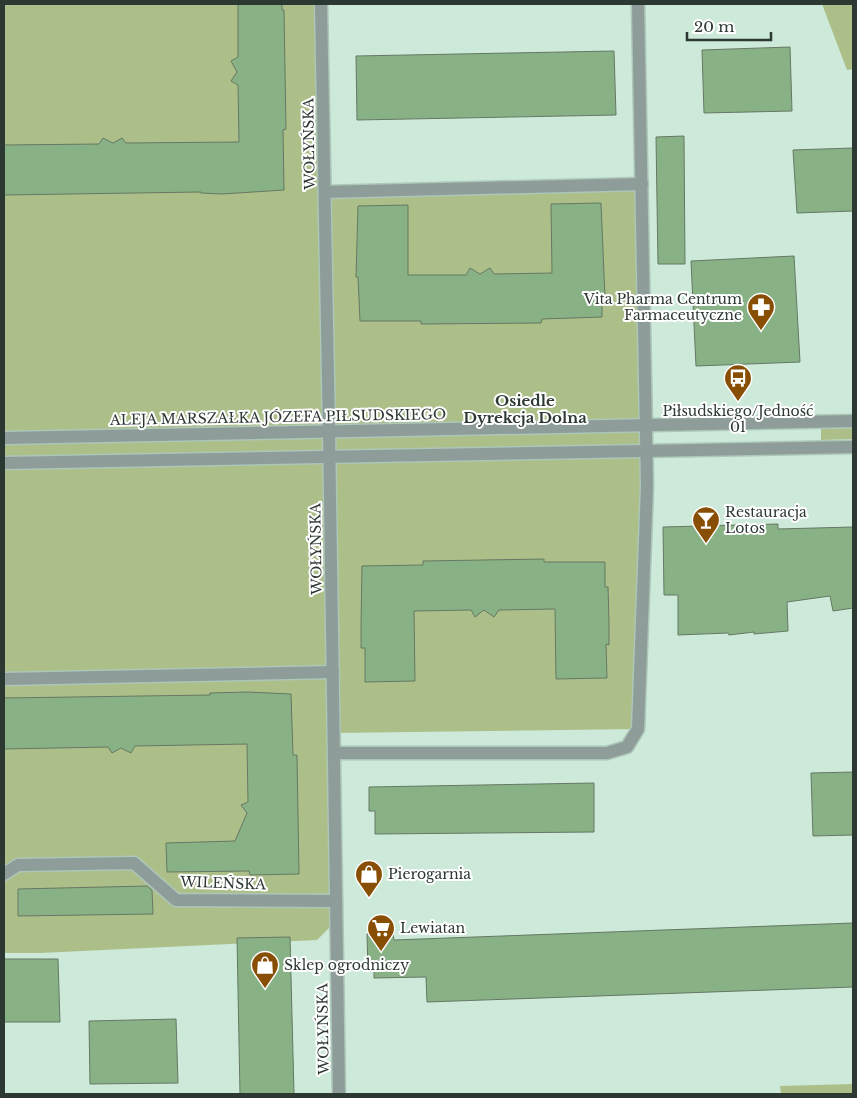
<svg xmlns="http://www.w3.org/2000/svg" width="857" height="1098" viewBox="0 0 857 1098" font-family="'Libre Baskerville',serif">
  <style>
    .green { fill: #adbf88 }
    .building { fill: #88b285; stroke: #667864 }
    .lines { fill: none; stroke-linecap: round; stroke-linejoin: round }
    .minor-casing { stroke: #acc6b8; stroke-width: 15 }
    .tertiary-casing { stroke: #acc6b8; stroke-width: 15 }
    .minor { stroke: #8e9d9a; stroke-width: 12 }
    .tertiary { stroke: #8e9d9a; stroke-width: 12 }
    .labels { text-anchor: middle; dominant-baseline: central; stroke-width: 4; stroke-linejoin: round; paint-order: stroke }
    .street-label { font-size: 14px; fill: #2c3832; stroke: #fff }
    .poi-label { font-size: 14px; fill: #2c3832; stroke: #fff; text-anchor: start }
    .neighbourhood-label { font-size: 15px; font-weight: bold; fill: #2c3832; stroke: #fff }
  </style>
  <rect width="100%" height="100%" fill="#cce9da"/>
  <g class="green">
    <path d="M4,4H321L325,191L642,184L645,375L638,729L334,733L330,927L317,940L40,953H4Z"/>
    <path d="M822,4H853V69L847,70Z"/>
    <path d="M853,428V439L821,440V429Z"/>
    <path d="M853,1084V1094H781L780,1086Z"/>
  </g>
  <g class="building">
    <path d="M238,4H282V10H284L286,129L283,130L284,190L222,194L201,193V192L4,195V145L99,144L103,138L113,143L122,138L126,143L239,142L238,85L231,81L237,72L231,61L238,57Z"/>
    <path d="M790,47L792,111L704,113L702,50Z"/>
    <path d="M614,51L616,115L357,120L356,56Z"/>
    <path d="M684,136L685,264H658L656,137Z"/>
    <path d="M853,148V211L797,213L793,150Z"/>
    <path d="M601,203L604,274L605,295H602V317L542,319L541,323L421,324V321H360L358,277H356L358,206L408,205V275H466L470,268L480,274L490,268L494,274L552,273L551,204Z"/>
    <path d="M794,256L800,362L696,366L691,261Z"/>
    <path d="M778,524V529L853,527V608L833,611L830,596L787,602L788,631L754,634V632L729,635L728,633L678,635V595H664L663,527Z"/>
    <path d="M544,559V562H605V587H608L609,623V645L606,644L607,678L556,679L555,609L499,610L494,617L484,610L475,617L471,610L414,611L415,681L365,682V648H361V627L362,566L423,565V561Z"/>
    <path d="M248,692L291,694L293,755H297L299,874L250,875L249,871L167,872L166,843L235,841L247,813L241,805L248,802L247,744L135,746L131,753L121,748L112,753L108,747L4,749V698L210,695V693Z"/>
    <path d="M853,772V835L813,836L811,773Z"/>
    <path d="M594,783V832L375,834V811H369V787Z"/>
    <path d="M147,886L152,890L153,914L18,916V889Z"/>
    <path d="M853,923V987L427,1002L426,977L374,978V971H368L367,934L393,933L394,940Z"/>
    <path d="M290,937L294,1094H240L237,938Z"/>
    <path d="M4,959H58L60,1022H4Z"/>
    <path d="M176,1019L178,1083L90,1084L89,1021Z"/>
  </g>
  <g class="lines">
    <g class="minor-casing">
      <g id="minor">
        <path d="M321,4L329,431"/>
        <path d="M325,192L642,184"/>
        <path d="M4,679L333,672"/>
        <path d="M334,753H607L627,747L638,729L647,486L638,4"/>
        <path d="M4,874L18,865L134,863L176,900L336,901"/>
      </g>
    </g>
    <g class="tertiary-casing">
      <g id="tertiary">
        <path d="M329,431L339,1094"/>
        <path d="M4,438L853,421"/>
        <path d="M4,463L853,447"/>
      </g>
    </g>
    <use href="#minor" class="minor"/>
    <use href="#tertiary" class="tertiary"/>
  </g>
  <defs>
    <g id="pharmacy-pin" transform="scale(1.4375)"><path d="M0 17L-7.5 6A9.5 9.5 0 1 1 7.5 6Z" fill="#884f04" stroke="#fff"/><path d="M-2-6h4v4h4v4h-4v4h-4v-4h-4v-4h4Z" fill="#fff"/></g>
    <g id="bus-pin" transform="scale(1.4375)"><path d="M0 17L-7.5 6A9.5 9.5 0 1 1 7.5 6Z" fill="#884f04" stroke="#fff"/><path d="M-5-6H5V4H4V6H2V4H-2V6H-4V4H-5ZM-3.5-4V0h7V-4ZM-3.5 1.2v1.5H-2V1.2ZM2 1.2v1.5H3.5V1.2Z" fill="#fff"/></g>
    <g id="bar-pin" transform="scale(1.4375)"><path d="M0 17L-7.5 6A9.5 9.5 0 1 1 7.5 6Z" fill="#884f04" stroke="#fff"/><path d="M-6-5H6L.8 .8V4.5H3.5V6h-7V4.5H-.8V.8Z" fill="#fff"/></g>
    <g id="shop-pin" transform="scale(1.4375)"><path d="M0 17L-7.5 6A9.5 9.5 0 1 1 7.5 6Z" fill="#884f04" stroke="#fff"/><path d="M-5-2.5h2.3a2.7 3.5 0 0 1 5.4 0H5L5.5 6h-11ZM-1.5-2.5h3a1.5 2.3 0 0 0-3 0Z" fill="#fff"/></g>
    <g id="supermarket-pin" transform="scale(1.4375)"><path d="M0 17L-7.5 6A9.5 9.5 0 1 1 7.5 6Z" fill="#884f04" stroke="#fff"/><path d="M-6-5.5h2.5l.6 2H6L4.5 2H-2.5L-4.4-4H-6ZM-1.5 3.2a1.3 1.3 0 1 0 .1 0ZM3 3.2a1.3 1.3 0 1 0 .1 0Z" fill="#fff"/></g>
  </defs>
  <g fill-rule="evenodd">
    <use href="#pharmacy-pin" x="761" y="307"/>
    <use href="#bus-pin" x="738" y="378"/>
    <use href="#bar-pin" x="706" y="520"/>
    <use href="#shop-pin" x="369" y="874"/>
    <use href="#supermarket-pin" x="381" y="928"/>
    <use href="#shop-pin" x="265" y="965"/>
  </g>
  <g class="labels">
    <g class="street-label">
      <text transform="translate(309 144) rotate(-91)">WOŁYŃSKA</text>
      <text transform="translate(278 417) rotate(-1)">ALEJA MARSZAŁKA JÓZEFA PIŁSUDSKIEGO</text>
      <text transform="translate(316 549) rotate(-91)">WOŁYŃSKA</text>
      <text transform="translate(223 883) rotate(2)">WILEŃSKA</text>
      <text transform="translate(323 1029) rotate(-91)">WOŁYŃSKA</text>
    </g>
    <g class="poi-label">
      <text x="742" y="299" text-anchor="end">Vita Pharma Centrum<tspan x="742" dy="16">Farmaceutyczne</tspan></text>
      <text x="738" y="411" text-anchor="middle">Piłsudskiego/Jedność<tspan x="738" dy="16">01</tspan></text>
      <text x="725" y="512">Restauracja<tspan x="725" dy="16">Lotos</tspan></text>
      <text x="388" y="874">Pierogarnia</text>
      <text x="400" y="928">Lewiatan</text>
      <text x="284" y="965">Sklep ogrodniczy</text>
    </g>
    <g class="neighbourhood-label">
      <text x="525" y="400">Osiedle<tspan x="525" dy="17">Dyrekcja Dolna</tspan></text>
    </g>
  </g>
  <rect width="857" height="1098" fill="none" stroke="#2c3832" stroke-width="10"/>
  <path d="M687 32v8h84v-8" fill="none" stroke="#2c3832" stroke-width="2.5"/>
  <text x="694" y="32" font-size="15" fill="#2c3832" stroke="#ffffff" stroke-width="4" paint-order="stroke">20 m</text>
</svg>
